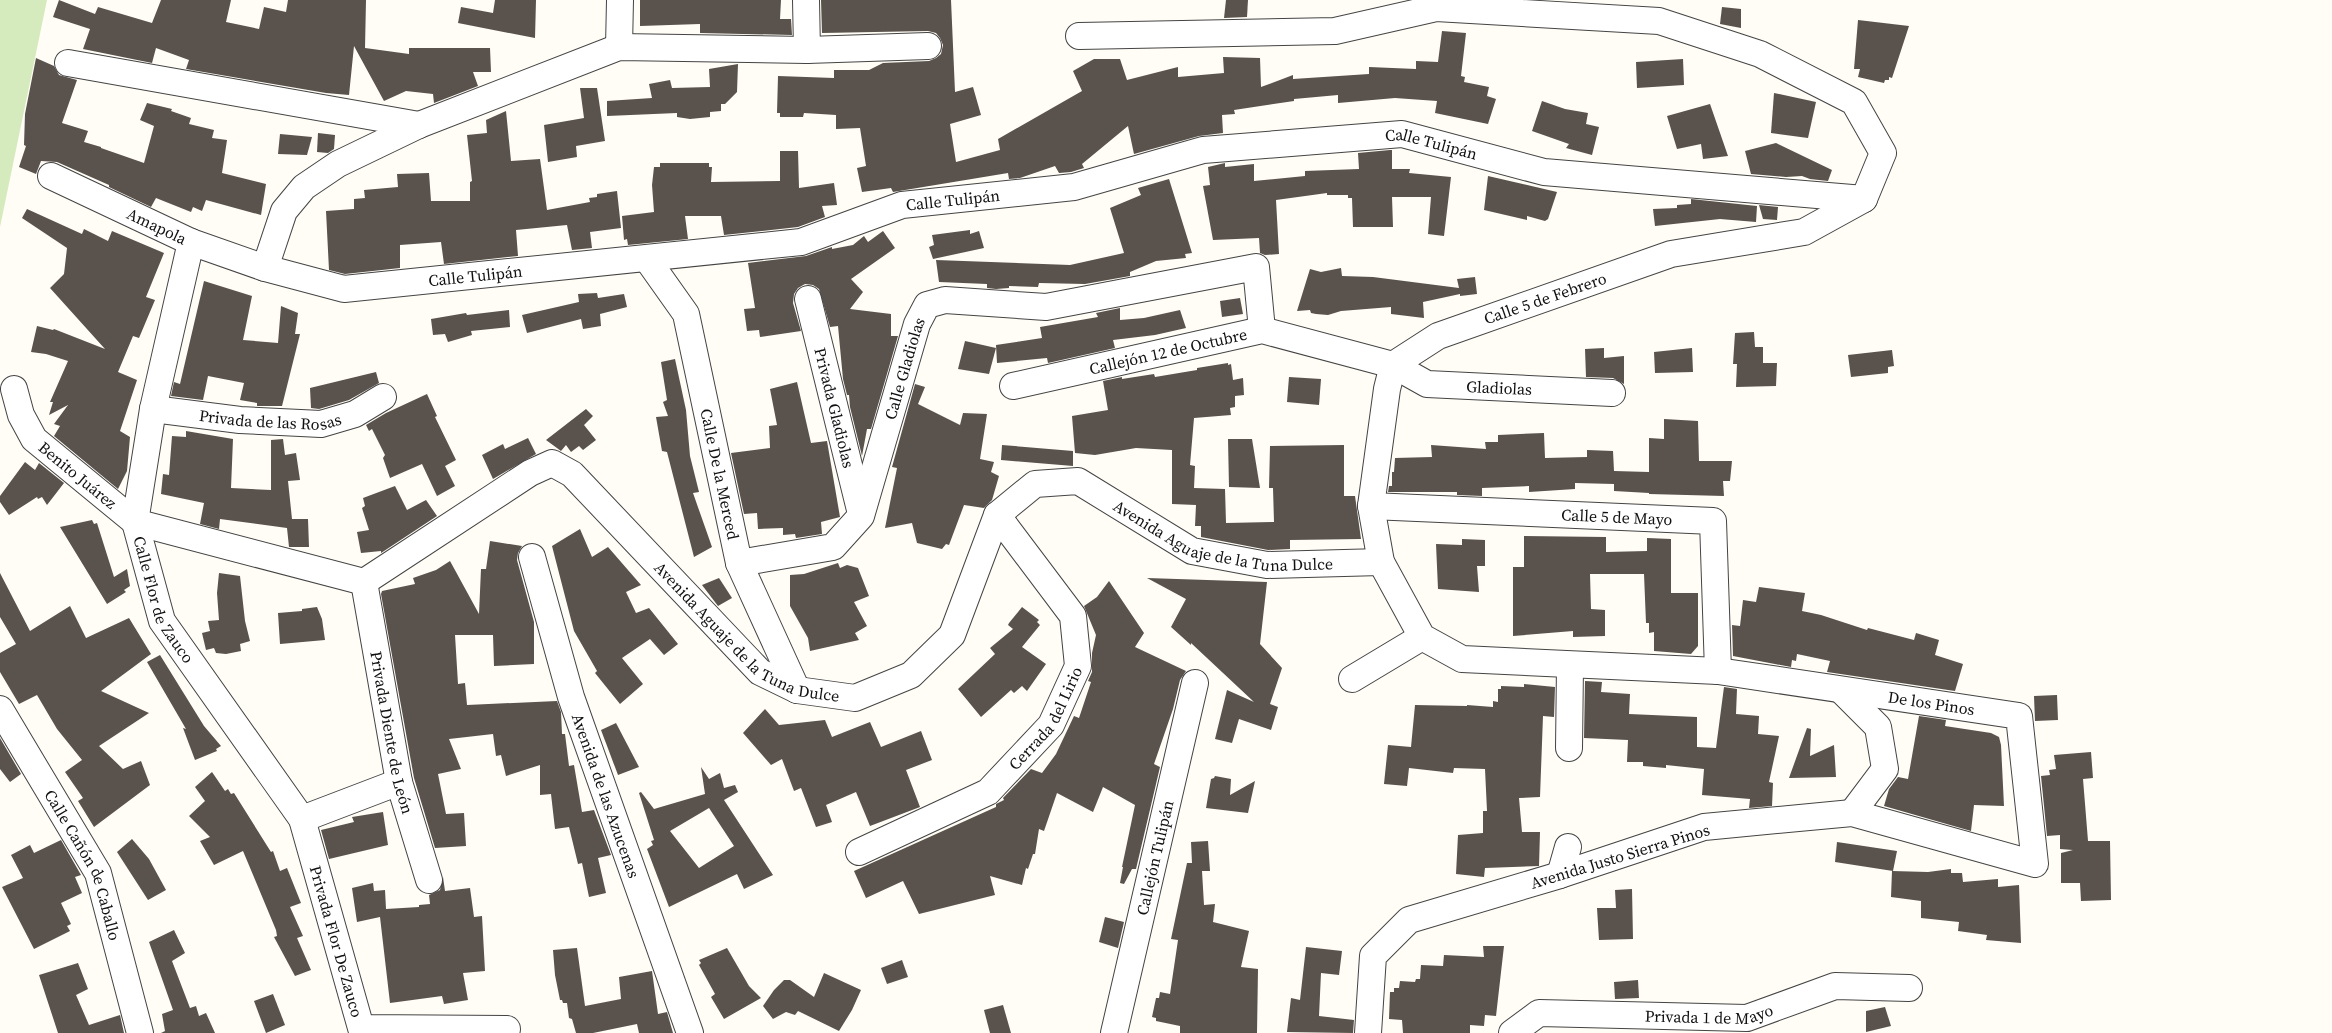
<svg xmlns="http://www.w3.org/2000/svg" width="2332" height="1033" viewBox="0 0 2332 1033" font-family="'Source Serif 4',serif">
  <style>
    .green { fill: #d5ebbd }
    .building { fill: #5a524d; fill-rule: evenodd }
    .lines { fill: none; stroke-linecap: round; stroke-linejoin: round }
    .minor-casing { stroke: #444; stroke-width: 28 }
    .minor { stroke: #fff; stroke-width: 26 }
    .labels { text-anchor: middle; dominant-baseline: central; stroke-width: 6; stroke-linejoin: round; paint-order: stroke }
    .street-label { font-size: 16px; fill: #111; stroke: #fff }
  </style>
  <rect width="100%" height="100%" fill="#fffdf5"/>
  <path class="green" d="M0,0H47L0,227Z"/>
  <g class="building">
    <path d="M59,0L95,14L98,7L152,23L161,0H231L226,22L259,29L264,7L286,12L288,0H366L365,48L409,54V48H490L491,72H473L478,86L434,103L433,94L406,91L384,101L354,46L349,95L326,93L186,69L189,60L156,48L152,63L83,49L90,29L53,17Z"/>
    <path d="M495,0H536L535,38L458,23L461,7L493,13Z"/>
    <path d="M640,0H781L780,19H791L792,35L700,33V24L640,26Z"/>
    <path d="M821,0H951L955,92L973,87L981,115L950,124L956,162L1000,150L998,139L1082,91L1073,71L1094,59H1120L1127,80L1178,67V77L1224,73L1223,57L1260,58L1261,87L1293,75V79L1369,74V67L1416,69V61L1438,62L1442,31L1466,33L1461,76L1465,77L1464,82L1489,87L1487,96L1496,99L1488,124L1435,113L1437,101L1395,98L1338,103V95L1294,99V101L1234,110L1235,114L1222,115L1223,133L1199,136L1134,154L1128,126L1082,164L1084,168L1071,172L1059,173L1055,166L1020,178L1009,179L1008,173L893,192L891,188L862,192L857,168L866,166L860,128L836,129V115L804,113L803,117H780V113H777L778,76L834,78V70H869L883,63L929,61L936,58L941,54L943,45L940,38L936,33L928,31L822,33Z"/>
    <path d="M1226,0H1248L1247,17L1224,18Z"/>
    <path d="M1722,7L1741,9V28L1720,24Z"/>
    <path d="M1858,20L1909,26L1892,78L1889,77V80H1885L1884,83L1858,77L1860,69H1854Z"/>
    <path d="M36,58L54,66L59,75L77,80L62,123L88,131L84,142L101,147V148L144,163L154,126L140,120L147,103L172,109L171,111L191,118L189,124L214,130L212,138L227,140L222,173L266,184L261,215L206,200L202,211L193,207L191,212L156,198L151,207L109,187V185L57,162L41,161L36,174L19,167L26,146L24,145L25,114Z"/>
    <path d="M1683,59L1684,85L1637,88L1636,62Z"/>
    <path d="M738,64L737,92L725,104H721V111L710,112V117L690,119L677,117V113L607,116V101L652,98L649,84L670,80L672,88L710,87L709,69Z"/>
    <path d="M580,88H597L605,141L576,146L577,157L548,162L544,125L584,118Z"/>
    <path d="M1774,93L1816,102L1808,138L1771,133Z"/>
    <path d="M1542,101L1565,109L1588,113L1586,124L1599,127L1592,155L1566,148L1569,144L1532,131Z"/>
    <path d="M1710,104L1728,156L1703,159L1701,144L1677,149L1667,116Z"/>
    <path d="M506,111L511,161L540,159L547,210L590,202L589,198L597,197V194L617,191L621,228L590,232L592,248L572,250L567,225L516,230L518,256L444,264L441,242L400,245V268L345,274L329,270L326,211L354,209V199L365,198L364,190L398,187L397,174L429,173L431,201H470V182L472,181L467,135L487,133L486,120Z"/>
    <path d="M318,133L335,135L334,149L328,153L317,152Z"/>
    <path d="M280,134L312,137L307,155L278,154Z"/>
    <path d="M1776,143L1832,170L1828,181L1810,179L1802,176L1786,177L1751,174L1745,151Z"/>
    <path d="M1390,150H1392V169H1410L1409,173L1451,177L1444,236L1428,234L1431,197H1392L1393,227H1353L1352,198H1348V195H1327V193L1276,200L1279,254L1265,255L1260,253L1259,238L1213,240L1203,186L1210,185L1208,167L1225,163V167L1254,164V181L1305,176V171L1359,169L1358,153Z"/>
    <path d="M780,151H798L799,188L834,183L837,205L822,206L825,217L798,227L724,235L721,216H685L688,239L628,245L627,239L624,240L622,216L654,212L652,185L654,167H660V163H709V167H712L711,182L780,181Z"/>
    <path d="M1488,176L1557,192L1548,219L1545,221L1527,216V220L1484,210Z"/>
    <path d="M1169,179L1192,253L1185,254L1186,258L1156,261L1130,272V276L1085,284L1039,283L1038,287L1009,286V288L996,289L987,288V284L939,282L936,260L1070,265L1124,253L1110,208L1141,195L1138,188Z"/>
    <path d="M1691,199L1757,206L1756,222L1720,219L1655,226L1653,209L1677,208V205L1691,204Z"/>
    <path d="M1759,205L1778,207L1777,220L1763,219Z"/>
    <path d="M27,209L82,234L84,229L108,241L112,231L164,253L146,297L155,300L139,338L133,336L118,372L137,380L120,431L130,437L127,471L118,489L54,436L60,426L54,424L68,405L49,415L53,402H50L68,361L46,354L31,352L37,326L53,330L54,329L105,349L50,288L64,274L67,248L22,218Z"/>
    <path d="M970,230V234L979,231L984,248L933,259L929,247L934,245L932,235Z"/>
    <path d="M883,231L895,248L851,279L863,292L850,309L891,314V336H898L871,429H867L862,456L850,407L849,395H847L843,379L838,326L830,327L819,289L813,285L805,284L798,288L794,294L793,303L801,331L760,337L759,330L747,331L744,309L755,308L748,263L806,256L832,247V249L853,245L864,236L868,242Z"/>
    <path d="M1341,268L1342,276L1373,277L1459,288L1457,279L1475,277L1477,294L1460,296V294L1423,302L1424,318L1391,314V307L1341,311L1328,315L1316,314L1311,313L1310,310L1297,311L1310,269L1321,272Z"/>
    <path d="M204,281L252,296L243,340L278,343L281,306L298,313L295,334H300L282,406H257V403L240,400L244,383L208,376L203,400L171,396L174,382L180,384Z"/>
    <path d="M597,293L598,298L624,294L627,307L600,314L601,326L583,329L581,319L527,333L522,315L579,302L578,294Z"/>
    <path d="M1240,298L1243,314L1222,317L1220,301Z"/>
    <path d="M1120,308V320L1144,318L1180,310L1186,328L1155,335L1113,340L1115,348L1048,363L1047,358L997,363L996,345L1042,338L1040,327L1098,317L1096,313Z"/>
    <path d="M509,310L510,327L471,331L472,335L448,342L445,334L433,335L431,319L466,313L467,315Z"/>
    <path d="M1754,332L1755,347H1763V363H1777L1776,386L1736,387L1737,364H1733L1735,333Z"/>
    <path d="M965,341L996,348L989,374L958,369Z"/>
    <path d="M1604,348V358L1624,356V384L1613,378L1586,377L1585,349Z"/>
    <path d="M1692,348L1693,372L1655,373L1654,352Z"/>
    <path d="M1892,350L1894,366L1888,367V373L1851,377L1848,355Z"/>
    <path d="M675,359L686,410L690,456L699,492L693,493L712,547L694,557L667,452L662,451L656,417L668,416L663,402L667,400L661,362Z"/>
    <path d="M1228,363V365L1231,364L1233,380L1243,378L1244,395L1235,396V407L1230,408L1231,415L1194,418L1190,465L1195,466L1194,488L1225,489L1226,523L1274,522L1273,488H1269L1270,446L1344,445V496H1355L1361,539L1290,540V549L1268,550L1201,537V526H1195L1196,505L1172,504V450L1136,448L1095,455L1075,453L1072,416L1108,410L1103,381L1122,377V379L1154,374L1155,377L1197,370V368Z"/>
    <path d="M376,372L379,383L349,400L319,409L311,408L310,388Z"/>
    <path d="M1289,377L1321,379L1319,405L1287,402Z"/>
    <path d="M797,382L811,443L827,441L840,517L821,522L822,534L796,538L795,534L783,535V528L758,529L757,513L744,514L731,453L770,448L769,426L777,425L770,389Z"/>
    <path d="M915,384L925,387L918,404L960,425L963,413L987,414L980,459L994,462L991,472L999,476L992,500L984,508L964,505L949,545L946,544L942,549L917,543L912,523L885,528L897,468L892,467Z"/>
    <path d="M427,394L437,416L435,417L456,460L445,466L455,486L437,496L422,464L390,478L383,458L385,455L372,429L369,431L366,425L386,413Z"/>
    <path d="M586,409L593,416L584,425L596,440L583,450L579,446L571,452L566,445L561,451L546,440Z"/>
    <path d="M1664,419L1698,421L1699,461H1732L1730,481H1723L1724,496L1649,494V493L1614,491V484L1575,483V489L1529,492V486L1482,488V496L1457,495V492H1388L1389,486H1392V472H1394L1395,458L1432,457L1431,445L1486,449L1485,442H1498V435L1544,433L1545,458L1587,457V450L1613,451L1614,471L1649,472V438L1664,439Z"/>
    <path d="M186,431L233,439L231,488L271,490V440L283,439L285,455L296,453L300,480L288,481L292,519H308L309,547H289L287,528L220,519L219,529L200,524L204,503L161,494L163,474L169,475L172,436L186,437Z"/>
    <path d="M528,438L536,454L493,479L482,455L503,444L505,449Z"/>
    <path d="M1228,439H1252L1260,488L1229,487Z"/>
    <path d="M1002,445L1073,451V466L1001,460Z"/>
    <path d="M25,462L35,470L39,463L64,483L47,505L42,497L38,499L37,497L9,515L0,502V496Z"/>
    <path d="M395,486L407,510L426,500L437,516L381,553V551L361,553L357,532L369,530L362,508L365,506L363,498Z"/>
    <path d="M92,520L94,524L97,523L114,577L127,569L130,586L124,590L126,592L107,604L60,527Z"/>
    <path d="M580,529L592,557L608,547L641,585L626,592L636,613L649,608L678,644L664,655L650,639L622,658L643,684L620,704L595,673L597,671L574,631L552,546Z"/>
    <path d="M1524,536L1606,537V552L1647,551V538L1671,539V593H1698V646L1691,654L1654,651V632L1649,633V623H1646L1644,574H1590L1591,609L1605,610V636L1573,637V631L1513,636V567H1524Z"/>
    <path d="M1462,539L1485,540V566H1477L1479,592L1438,589L1436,544L1462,545Z"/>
    <path d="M490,541L522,546L518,553L517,560L534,622V664L494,666L493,635H455L458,684L465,683L467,705L557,701L561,712L562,734H565L569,766L574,765L582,812L594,810L611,855L598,858L606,893L589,897L582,863L578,864L569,827L555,829L551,794L540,795V765L506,776L501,755L496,756L493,734L449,739L461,769L438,774L446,814L464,813L466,846L435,848L414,778L381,594L382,591L415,584L413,578L436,570L450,561L479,614L481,569H486Z"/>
    <path d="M838,563L840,568L847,565L858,568L869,596L854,602L867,626L855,633L859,640L810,651L808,638L790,606V575L804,574Z"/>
    <path d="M0,573L30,631L70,606L86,638L129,618L151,654L101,691L149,713L99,746L123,769L141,761L150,785L94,827L78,801L83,798L65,772L82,760L57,729L37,695L19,704L0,672V653L16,644L0,617Z"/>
    <path d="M219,573L240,576L245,621L250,641L240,644L241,651L226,654L216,653L214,648L206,650L202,633L210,631L208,621L219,620L217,593Z"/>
    <path d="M719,578L732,598L718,606L702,585Z"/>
    <path d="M1147,578L1267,582L1260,644L1282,668L1270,704L1278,707L1271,730L1239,719L1232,743L1215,739L1227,690L1254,702L1191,643V645L1171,627L1186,599Z"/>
    <path d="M1109,581L1144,633L1135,647L1186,671L1180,680L1173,709L1154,764L1160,767L1136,869H1132L1124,884L1120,883L1123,867H1122L1135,805L1103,787L1093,812L1057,793L1044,831L1039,829L1035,854H1033L1028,869L1026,868L1022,885L990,876L995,895L919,914L903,881L866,898L854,871L996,807V804L1004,800L1003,798L1031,769L1042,773L1056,754L1074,716L1079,718L1091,682L1088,681L1092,672V653L1096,635L1084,606L1097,597Z"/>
    <path d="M1759,587L1805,593L1802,611L1821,615L1867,630L1868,628L1914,640L1916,633L1939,640L1935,655L1963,664L1955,691L1827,672L1830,661L1797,654L1796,661L1792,660L1791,667L1733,656L1732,625L1740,626L1743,600L1756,602Z"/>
    <path d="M317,607L322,619L325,640L280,644L278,613L302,611V609Z"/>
    <path d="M1022,607L1039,620L1037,622L1040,625L1022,647L1046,664L1027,691L1022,686L1014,693L1011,690L981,717L958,689L995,654L990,648L1013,629L1008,625L1009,623Z"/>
    <path d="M160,655L204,726L221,746L216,749L217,751L195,760L183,728L186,729L147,662Z"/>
    <path d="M1585,681L1602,682L1601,692L1630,694L1629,714L1697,717V747L1716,748L1724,687L1737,689L1736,714L1759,716L1758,734L1779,736L1769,782L1773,783L1772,806L1749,808L1750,799L1702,795L1704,769L1666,765V768L1643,766V762H1627L1628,740L1584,738Z"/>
    <path d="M1524,684L1555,687L1554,717L1543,716L1540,797L1519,798L1522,832H1540L1539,866L1485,868L1484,877L1456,874L1458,835L1483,833V811H1487L1485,769L1454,768L1453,773L1409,768L1407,786L1384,784L1388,745L1411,747L1415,705L1467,706V705L1493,707V701L1498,702V689H1501V686L1524,687Z"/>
    <path d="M2057,695L2058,720L2035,721L2034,696Z"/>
    <path d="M765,709L779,725L825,720L832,737L870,722L881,747L921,731L932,760L906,770L920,807L870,826L856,792L826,805L832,822L816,827L801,788L794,791L782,759L771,765L743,733Z"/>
    <path d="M1919,716L1946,720L1945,726L1991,733L1999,737L2001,745L2004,806L1974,805L1971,831L1884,806L1889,789L1898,777L1908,779Z"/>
    <path d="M616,723L639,767L618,775L601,730Z"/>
    <path d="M1807,728L1811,729L1810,756L1834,745L1836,777L1789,778Z"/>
    <path d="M0,738L21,774L10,782L0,769Z"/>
    <path d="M2091,752L2093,778L2083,779L2088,841H2110L2111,900L2081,901L2080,883H2061V853L2073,850L2060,849V835L2047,836L2041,776L2050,775L2049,770L2056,769L2054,755Z"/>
    <path d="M701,767L709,779L720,773L724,788L735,785L738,792L724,800L773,875L744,889L737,874L669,907L647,849L653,845L651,841L654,840L639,793L641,792L654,809L705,794ZM709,808L734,846L699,868L670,831Z"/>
    <path d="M212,772L225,791L228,789L231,794L234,793L271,852L273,851L280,871L287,868L301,903L290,907L303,936L297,938L311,970L295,976L274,937L277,936L276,930L243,851L214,865L200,841L210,837L189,816L205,801L195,787Z"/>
    <path d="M1215,776L1231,779L1230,795L1255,781L1248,813L1206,808L1211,779L1214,778Z"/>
    <path d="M383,812L388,845L329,859L321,830L354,822L352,817Z"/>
    <path d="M132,839L149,859L166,890L148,900L117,852Z"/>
    <path d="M61,840L81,875L75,877L82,893L61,903L71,924L67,926L70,931L34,949L2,887L23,878L11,855L30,845L34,853Z"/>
    <path d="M1208,841L1210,871H1202L1204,905L1215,904L1213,922L1249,931L1241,967L1258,969L1257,1033H1180V1026L1156,1021V1018L1152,1017L1156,998H1159L1160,992L1170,994L1178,940L1171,939L1187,863H1192L1191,842Z"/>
    <path d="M1837,842L1897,851L1893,871L1835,862Z"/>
    <path d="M1951,869V873H1962L1963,882L1998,879V887L2019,885L2021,943L1986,940L1987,935L1958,931L1959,922L1921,918V901L1891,897L1892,871L1928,872Z"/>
    <path d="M443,877L445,891L470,888L474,917L482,916L485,971L463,973L468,1000L444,1004L442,996L390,1003L380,917L357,922L352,888L373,883L374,891L385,890L386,909L419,907V905L430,904L429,895L440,890Z"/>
    <path d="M1632,889L1633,939L1599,940L1597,908H1616L1615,890Z"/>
    <path d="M1105,917L1124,922L1118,948L1099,942Z"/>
    <path d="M174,930L185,953L172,961L190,1008L196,1006L199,1016L206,1013L215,1033H161L165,1031L162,1014L173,1010L149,942Z"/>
    <path d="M1483,946H1504L1496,1016L1485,1015L1484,1026L1470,1025V1033H1403L1402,1020L1389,1019L1390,992H1394V988H1399L1400,981L1415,982L1416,979H1420L1421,965L1443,966L1444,955L1484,957Z"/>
    <path d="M1306,947L1342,951L1339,975L1321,973L1319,1016L1354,1020L1353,1033L1287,1032L1291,998L1300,1000Z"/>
    <path d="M577,948L585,1006L621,999L619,977L652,971L658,1014L667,1012L673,1033H639L637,1024L593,1033H576L572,1019L569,1018L567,1003H563L562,1000H560L555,975L553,950Z"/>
    <path d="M727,948L749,986L761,998L724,1019L711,997L715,994L699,965L701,963L699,960Z"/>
    <path d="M902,960L908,977L887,984L881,968Z"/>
    <path d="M78,963L88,989L76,995L89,1025L120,1015L124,1033H58L39,975Z"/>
    <path d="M824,973L861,990L852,1010L839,1031L798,1011L795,1015L786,1012L773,1019L763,1006L774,990L784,980H790L814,997Z"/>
    <path d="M1638,980L1639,998L1615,999L1614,982Z"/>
    <path d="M273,994L285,1025L266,1033L254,1001Z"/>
    <path d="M1003,1005L1011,1033H990L984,1010Z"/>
    <path d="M1885,1007L1891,1026L1866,1032V1011Z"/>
  </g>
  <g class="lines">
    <g class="minor-casing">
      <g id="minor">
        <path d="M806,0L807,50"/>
        <path id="s1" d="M1079,36L1335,31L1436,8L1659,21L1760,54L1854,102L1883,153L1864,199L1804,232L1671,254L1438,336L1393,365L1387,389L1371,506L1381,562L1422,637L1462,659L1718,671L2019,716L2035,864L1852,813L1704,827L1560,875L1409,920L1373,956L1368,1033"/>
        <path d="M619,47L620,0"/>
        <path d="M68,63L419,125"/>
        <path id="s2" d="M51,176L191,242L265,268L344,289L801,242L902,205L1074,187L1203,150L1402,134L1544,172L1864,199"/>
        <path id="s3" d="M191,242L153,409L135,522L162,621L302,819L361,1028L507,1029"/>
        <path id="s4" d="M647,259L686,314L739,563L797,690"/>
        <path d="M265,268L284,211L304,187L338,164L419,125L619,47L807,50L928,46"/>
        <path id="s5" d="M808,299L861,514"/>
        <path id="s6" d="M1013,386L1262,330L1393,365L1427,384L1612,393"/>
        <path id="s7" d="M14,389L21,415L34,439L135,522L364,582L530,473L552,463L572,474L760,672L797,690L855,698L911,675L952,635L997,515L1035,484L1078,481L1192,551L1267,565L1381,562"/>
        <path id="s8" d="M153,409L240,420L321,424L355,414L383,397"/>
        <path id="s9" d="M1371,506L1713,521L1718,671"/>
        <path id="s10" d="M532,557L571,697L690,1033"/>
        <path id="s11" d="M739,563L833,547L861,516L917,324L927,305L945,300L1046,307L1256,267L1262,330"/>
        <path id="s12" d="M364,582L399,782L429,880"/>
        <path d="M1352,679L1422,637"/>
        <path d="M1842,691L1878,727L1885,769L1852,813"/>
        <path id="s13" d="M0,709L98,873L140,1033"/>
        <path d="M1569,748L1570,666"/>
        <path d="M302,819L399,782"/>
        <path id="s14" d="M859,852L988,792L1051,725L1078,666L1073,616L997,515"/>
        <path d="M1560,875L1568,847"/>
        <path id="s15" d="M1114,1033L1195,683"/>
        <path id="s16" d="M1512,1033L1539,1013L1747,1018L1835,986L1909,988"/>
      </g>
    </g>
    <use href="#minor" class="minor"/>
  </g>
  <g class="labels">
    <g class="street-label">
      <text stroke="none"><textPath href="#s2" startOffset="1419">Calle Tulipán</textPath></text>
      <text stroke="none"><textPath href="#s2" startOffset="933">Calle Tulipán</textPath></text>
      <text stroke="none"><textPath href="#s2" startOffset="117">Amapola</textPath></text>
      <text stroke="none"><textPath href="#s2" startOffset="447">Calle Tulipán</textPath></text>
      <text transform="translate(1545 298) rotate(-19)">Calle 5 de Febrero</text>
      <text stroke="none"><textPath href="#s6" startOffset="159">Callejón 12 de Octubre</textPath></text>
      <text stroke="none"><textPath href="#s11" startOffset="291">Calle Gladiolas</textPath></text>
      <text stroke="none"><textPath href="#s6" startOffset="502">Gladiolas</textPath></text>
      <text stroke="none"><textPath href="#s5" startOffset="112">Privada Gladiolas</textPath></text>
      <text stroke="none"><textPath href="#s8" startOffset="118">Privada de las Rosas</textPath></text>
      <text stroke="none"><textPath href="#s4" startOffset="231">Calle De la Merced</textPath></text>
      <text stroke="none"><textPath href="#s7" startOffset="111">Benito Juárez</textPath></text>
      <text stroke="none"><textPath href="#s9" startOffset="246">Calle 5 de Mayo</textPath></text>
      <text stroke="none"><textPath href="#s7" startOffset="1538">Avenida Aguaje de la Tuna Dulce</textPath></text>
      <text stroke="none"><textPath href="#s3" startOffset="369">Calle Flor de Zauco</textPath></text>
      <text stroke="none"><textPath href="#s7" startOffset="908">Avenida Aguaje de la Tuna Dulce</textPath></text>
      <text stroke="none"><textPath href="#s1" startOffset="2210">De los Pinos</textPath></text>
      <text stroke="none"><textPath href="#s14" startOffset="237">Cerrada del Lirio</textPath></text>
      <text stroke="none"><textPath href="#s12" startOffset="153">Privada Diente de León</textPath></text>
      <text stroke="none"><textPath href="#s10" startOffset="250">Avenida de las Azucenas</textPath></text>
      <text transform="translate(1620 856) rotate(-17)">Avenida Justo Sierra Pinos</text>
      <text stroke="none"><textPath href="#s15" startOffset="180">Callejón Tulipán</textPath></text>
      <text stroke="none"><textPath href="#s13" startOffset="178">Calle Cañón de Caballo</textPath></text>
      <text stroke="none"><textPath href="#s3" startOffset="758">Privada Flor De Zauco</textPath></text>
      <text stroke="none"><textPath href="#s16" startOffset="204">Privada 1 de Mayo</textPath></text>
    </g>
  </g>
</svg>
